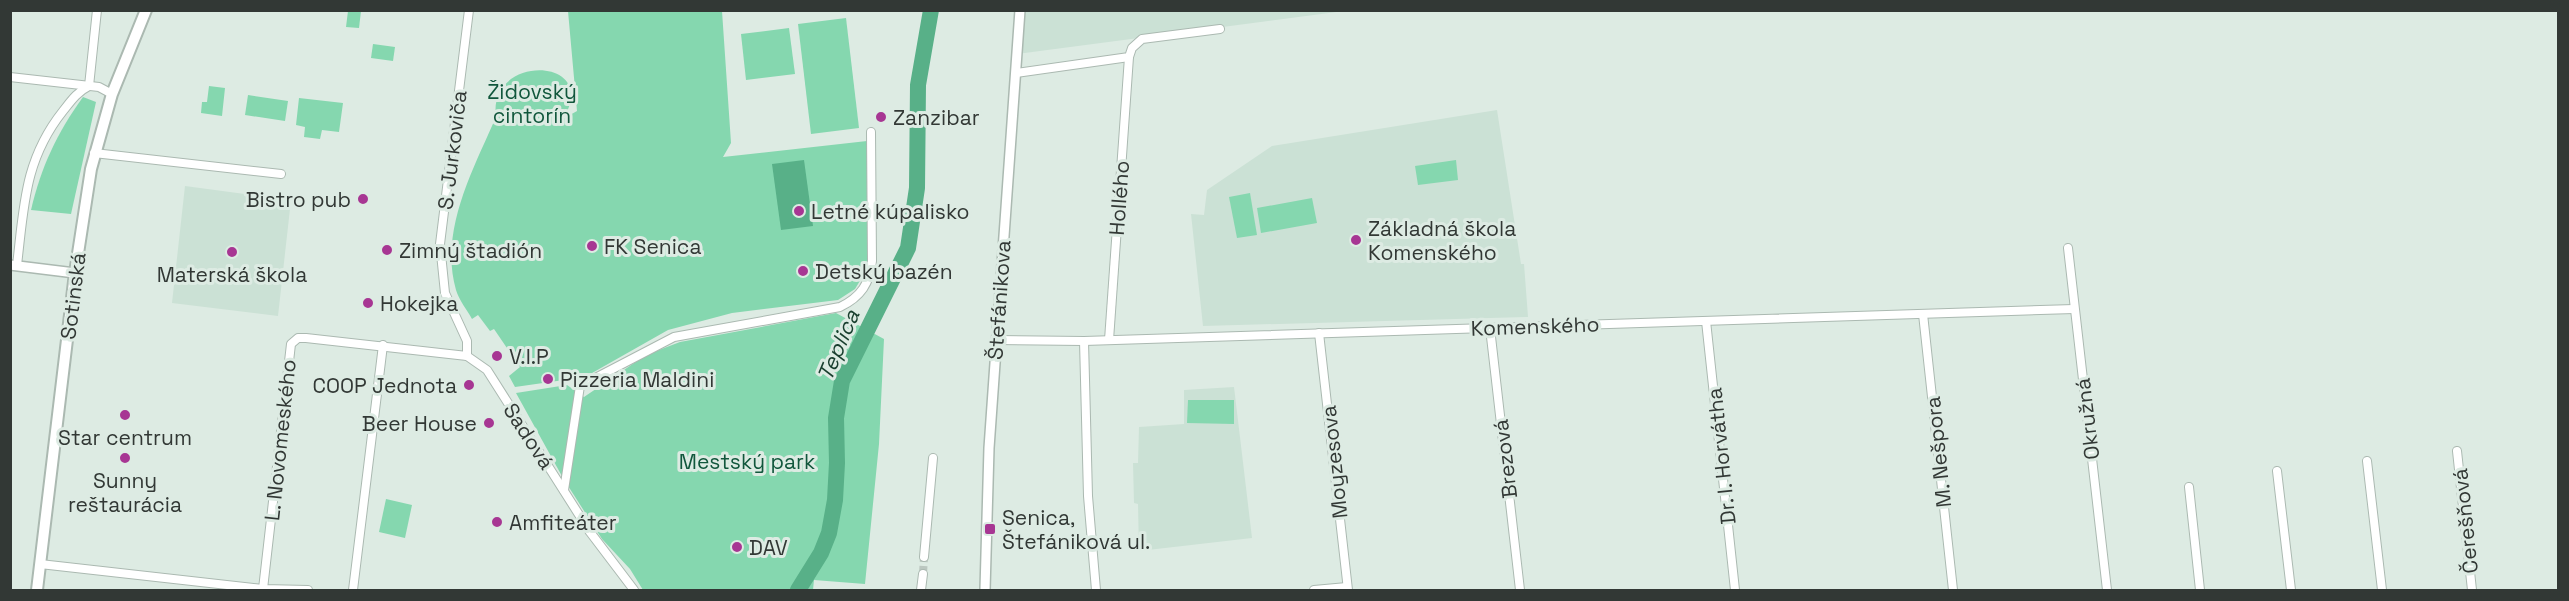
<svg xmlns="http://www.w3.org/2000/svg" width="2569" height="601" viewBox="0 0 2569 601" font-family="'Space Grotesk',sans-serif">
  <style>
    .built { fill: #cbe1d5 }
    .green { fill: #85d7af }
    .water { fill: #58b088 }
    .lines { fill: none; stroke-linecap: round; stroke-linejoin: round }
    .river { stroke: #58b088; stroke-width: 16 }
    .minor-tunnel { stroke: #bbc7c0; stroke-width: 8; stroke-dasharray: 8 4; stroke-linecap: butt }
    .minor-casing { stroke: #abb9b1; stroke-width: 10 }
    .tertiary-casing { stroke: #abb9b1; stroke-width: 12 }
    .secondary-casing { stroke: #abb9b1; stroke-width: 14 }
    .minor { stroke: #fff; stroke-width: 8 }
    .tertiary { stroke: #fff; stroke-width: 9 }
    .secondary { stroke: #fff; stroke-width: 10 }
    .poi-dot { fill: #a73693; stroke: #ddebe3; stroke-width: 2 }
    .labels { text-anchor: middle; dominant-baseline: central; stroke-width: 6; stroke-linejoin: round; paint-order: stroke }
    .park-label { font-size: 21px; fill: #11573c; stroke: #ddebe3 }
    .poi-label { font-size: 21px; fill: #323835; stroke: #ddebe3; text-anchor: start }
    .street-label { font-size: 21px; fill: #323835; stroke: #ddebe3 }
    .water-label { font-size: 22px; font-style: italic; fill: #183f2e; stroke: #ddebe3 }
  </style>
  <rect width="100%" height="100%" fill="#ddebe3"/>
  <g class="built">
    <path d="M1017,10L1344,11L1017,54Z"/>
    <path d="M1497,110L1521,264H1524L1528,317L1203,326L1191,214L1204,215L1207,190L1272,146Z"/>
    <path d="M185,186L291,200L278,316L172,303Z"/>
    <path d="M1234,387L1252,538L1139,551L1138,504L1134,503L1133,463H1138L1139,427L1184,424V390Z"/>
  </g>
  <g class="green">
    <path d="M348,11H361L359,28L346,27Z"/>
    <path d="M568,11H722L731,143L723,157L867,141V265L864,274L855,289L838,300L732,313L668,330L585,377L515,387L509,376L520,367L494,329L490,331L478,315L472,319C467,310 459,300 456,290C439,231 473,170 496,117C487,53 602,56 563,119L577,111Z"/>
    <path d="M846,18L859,128L811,134L798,24Z"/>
    <path d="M789,28L795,74L746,80L741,34Z"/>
    <path d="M373,44L395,47L393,61L371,58Z"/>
    <path d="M209,86L225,88L222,116L201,113L202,102H207Z"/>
    <path d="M248,95L288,101L285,121L245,115Z"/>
    <path d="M83,97L96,102L71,214L31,210C41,167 57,133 83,97Z"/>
    <path d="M299,98L343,103L339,132L322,130L320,139L304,137L305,127L296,125Z"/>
    <path d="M1456,160L1458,180L1418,185L1415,166Z"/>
    <path d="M1250,193L1257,235L1237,238L1229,197Z"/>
    <path d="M1312,198L1317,223L1261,233L1257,208Z"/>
    <path d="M836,313L884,339L879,444L865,584L814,580L813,590H643L630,569L602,539L563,478L516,393L567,385L584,397L646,355L680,342Z"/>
    <path d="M1188,400H1234V424L1187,423Z"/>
    <path d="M386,499L412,505L405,538L379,532Z"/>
  </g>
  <path class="water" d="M804,160L813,226L781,230L772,164Z"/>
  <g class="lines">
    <path class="river" d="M798,590L821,553L829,533L835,500L837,463L836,418L842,381L908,248L917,188L918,85L931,10"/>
    <path class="minor-tunnel" d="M923,574L924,557"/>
    <g class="minor-casing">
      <g id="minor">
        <path d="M1016,73L1129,57L1132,48L1142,39L1220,29"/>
        <path d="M10,77L99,87L112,94"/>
        <path d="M94,153L281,174"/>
        <path d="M2068,248L2107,590"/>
        <path d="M17,265C24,207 24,160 63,111C71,101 77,92 89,86L97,10"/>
        <path d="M1923,314L1953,590"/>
        <path d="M1706,321L1735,590"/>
        <path d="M1490,328L1520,590"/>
        <path d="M1319,333L1348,590"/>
        <path d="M996,340L1084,341L2074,309"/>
        <path d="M1109,340L1129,57"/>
        <path d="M1084,341L1088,496L1096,590"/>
        <path d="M467,356V341L445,293L440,244L469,10"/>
        <path d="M2457,451L2472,590"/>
        <path d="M2367,461L2382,590"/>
        <path d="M2277,471L2291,590"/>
        <path d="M2189,487L2200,590"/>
        <path d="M564,490L580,386L674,337L840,307C861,297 870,283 872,261L871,132"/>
        <path d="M924,557L933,458"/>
        <path d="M40,564L263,589L308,590"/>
        <path d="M263,589L291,344L298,338H306L467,356L487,370L590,532L634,590"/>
        <path d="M353,590L383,345"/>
        <path d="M921,590L923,574"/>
        <path d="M1314,590L1347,587"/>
      </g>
    </g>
    <g class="tertiary-casing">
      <g id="tertiary">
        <path d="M10,265L75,273"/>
        <path d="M985,590L989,448L1020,10"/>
      </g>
    </g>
    <g class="secondary-casing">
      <path id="secondary" d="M37,590L75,273L91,169L112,94L146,10"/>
    </g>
    <use href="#minor" class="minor"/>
    <use href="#tertiary" class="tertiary"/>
    <use href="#secondary" class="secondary"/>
  </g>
  <g class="poi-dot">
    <circle cx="881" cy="117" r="6"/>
    <circle cx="363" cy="199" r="6"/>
    <circle cx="799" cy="211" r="6"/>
    <circle cx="1356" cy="240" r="6"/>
    <circle cx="592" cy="246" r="6"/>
    <circle cx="387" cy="250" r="6"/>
    <circle cx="232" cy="252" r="6"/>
    <circle cx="803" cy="271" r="6"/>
    <circle cx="368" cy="303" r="6"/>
    <circle cx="497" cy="356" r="6"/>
    <circle cx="548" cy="379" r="6"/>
    <circle cx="469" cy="385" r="6"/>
    <circle cx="125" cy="415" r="6"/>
    <circle cx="489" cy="423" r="6"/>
    <circle cx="125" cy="458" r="6"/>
    <circle cx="497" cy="522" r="6"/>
    <rect x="984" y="523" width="12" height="12" rx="3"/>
    <circle cx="737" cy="547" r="6"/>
  </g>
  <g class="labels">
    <g class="park-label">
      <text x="532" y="91">Židovský<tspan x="532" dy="24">cintorín</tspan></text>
      <text x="747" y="461">Mestský park</text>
    </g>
    <g class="poi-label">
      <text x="893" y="117">Zanzibar</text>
      <text x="351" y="199" text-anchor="end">Bistro pub</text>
      <text x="811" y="211">Letné kúpalisko</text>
      <text x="1368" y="228">Základná škola<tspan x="1368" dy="24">Komenského</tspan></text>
      <text x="604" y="246">FK Senica</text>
      <text x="399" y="250">Zimný štadión</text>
      <text x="815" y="271">Detský bazén</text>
      <text x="232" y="274" text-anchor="middle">Materská škola</text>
      <text x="380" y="303">Hokejka</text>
      <text x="509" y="356">V.I.P</text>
      <text x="560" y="379">Pizzeria Maldini</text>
      <text x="457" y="385" text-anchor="end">COOP Jednota</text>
      <text x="477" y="423" text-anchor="end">Beer House</text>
      <text x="125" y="437" text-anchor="middle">Star centrum</text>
      <text x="125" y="480" text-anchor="middle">Sunny<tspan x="125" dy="24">reštaurácia</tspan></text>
      <text x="1002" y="517">Senica,<tspan x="1002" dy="24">Štefániková ul.</tspan></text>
      <text x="509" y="522">Amfiteáter</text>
      <text x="749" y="547">DAV</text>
    </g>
    <g class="street-label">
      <text transform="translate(452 150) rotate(-83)">S. Jurkoviča</text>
      <text transform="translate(1119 198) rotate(-86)">Hollého</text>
      <text transform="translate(73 296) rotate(-83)">Sotinská</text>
      <text transform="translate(999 300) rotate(-86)">Štefánikova</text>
      <text transform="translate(1535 326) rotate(-2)">Komenského</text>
      <text transform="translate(2087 419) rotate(-97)">Okružná</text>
      <text transform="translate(529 436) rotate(57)">Sadová</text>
      <text transform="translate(280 440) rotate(-84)">L. Novomeského</text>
      <text transform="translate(1938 452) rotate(-96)">M. Nešpora</text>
      <text transform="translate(1721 456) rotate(-96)">Dr. I. Horvátha</text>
      <text transform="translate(1505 459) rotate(-97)">Brezová</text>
      <text transform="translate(1334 462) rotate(-96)">Moyzesova</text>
      <text transform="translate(2465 521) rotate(-96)">Čerešňová</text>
    </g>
    <g class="water-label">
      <text transform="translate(838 345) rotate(-67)">Teplica</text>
    </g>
  </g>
  <rect width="2569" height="601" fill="none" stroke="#323835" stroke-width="24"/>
</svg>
